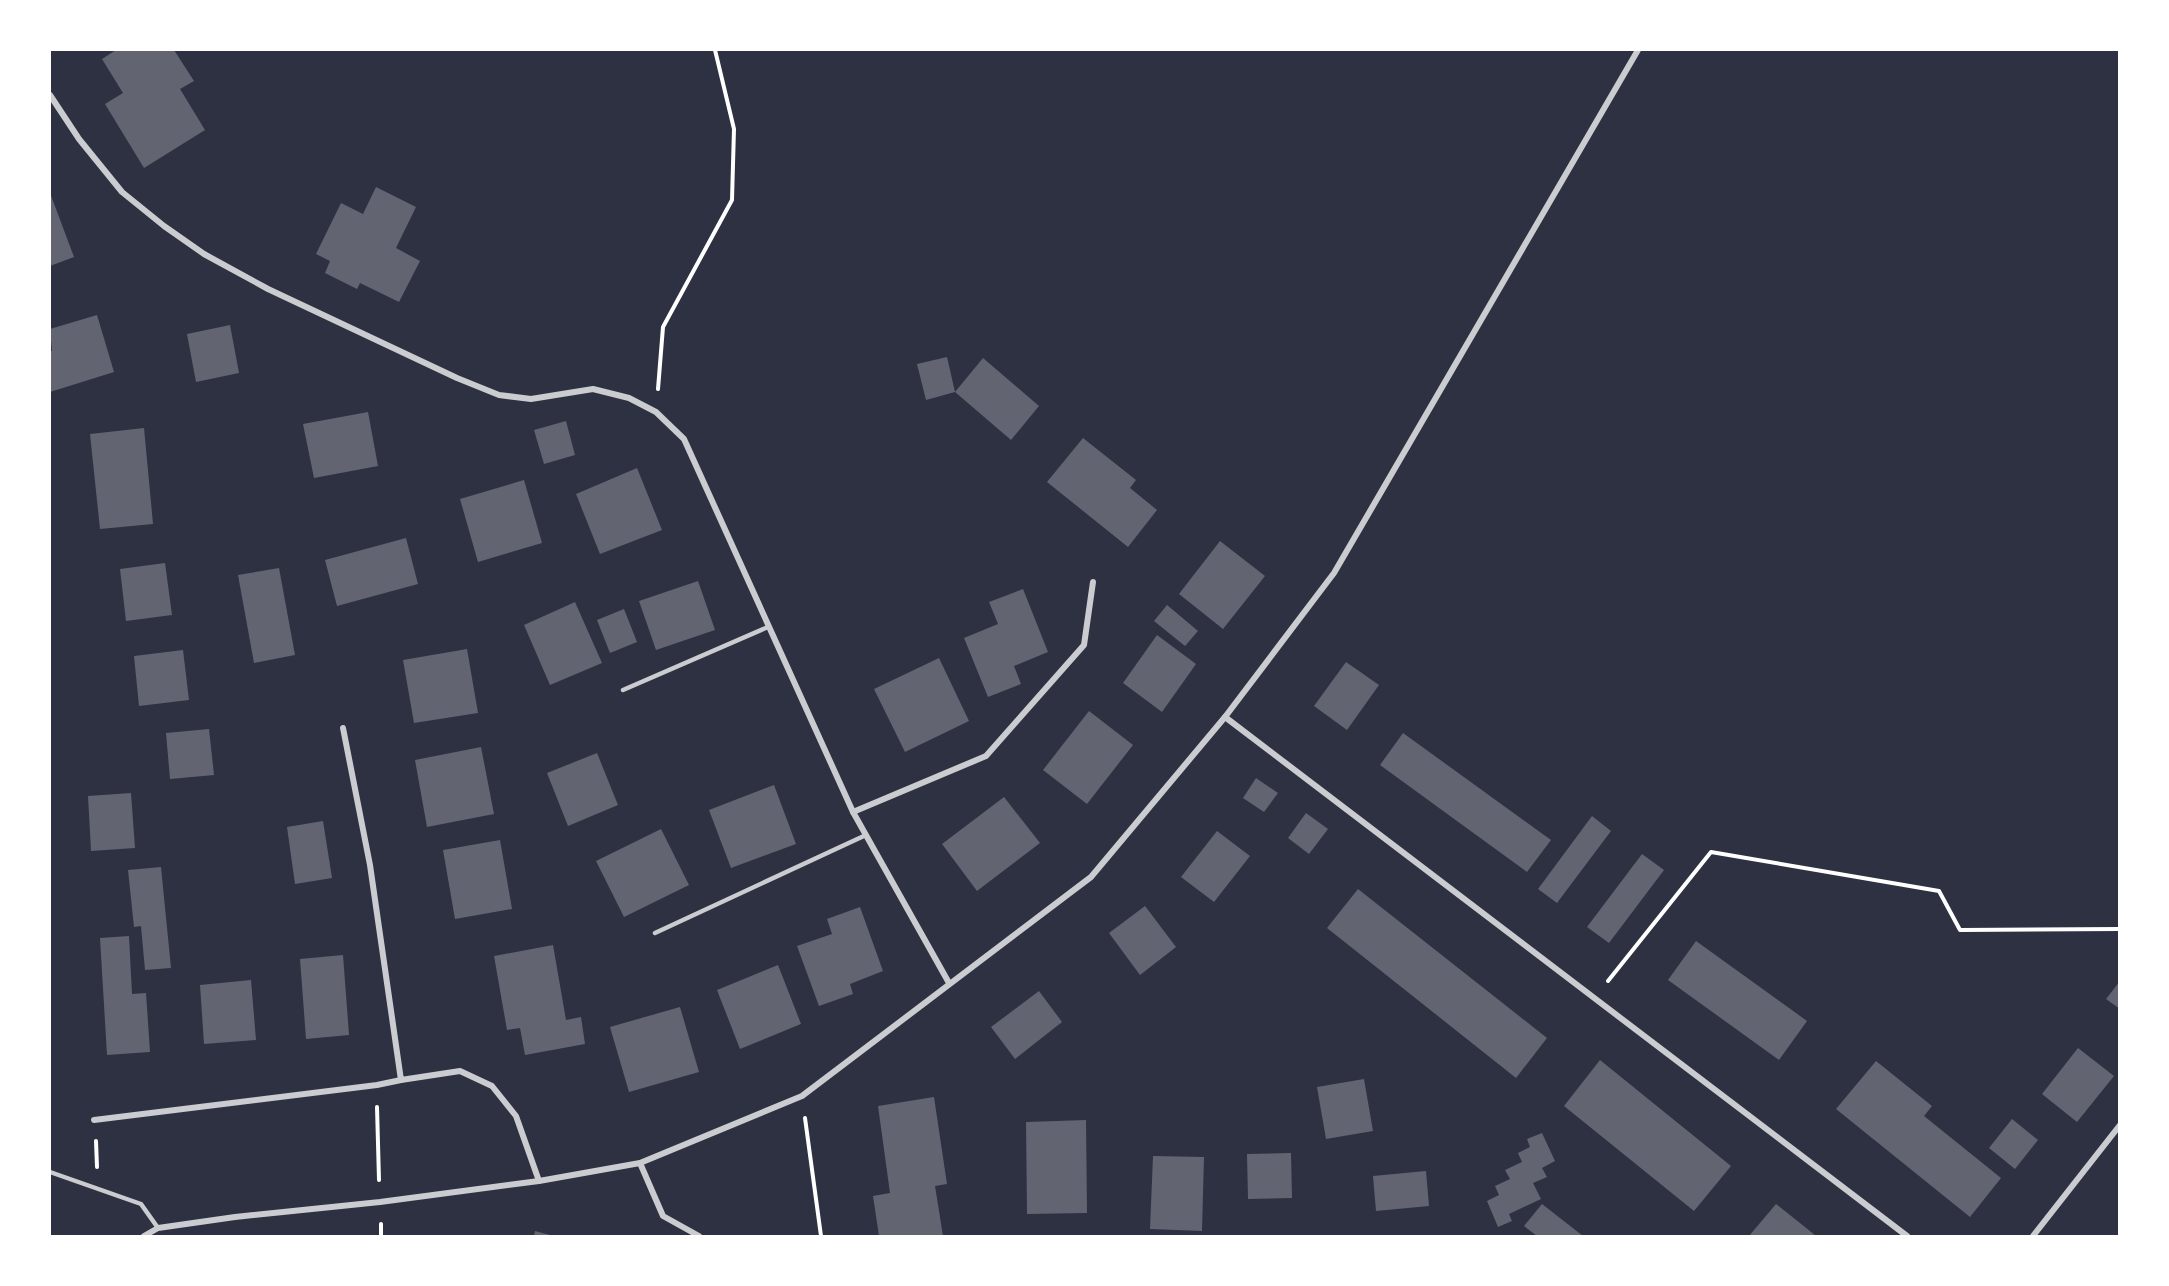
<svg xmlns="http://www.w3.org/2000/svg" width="2169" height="1286" viewBox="0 0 2169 1286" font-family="Figtree,sans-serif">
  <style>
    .building { fill: #626471 }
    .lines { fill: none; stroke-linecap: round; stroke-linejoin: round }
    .path { stroke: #fff; stroke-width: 4 }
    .service { stroke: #caccd0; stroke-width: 4.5 }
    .minor { stroke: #caccd0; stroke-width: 6 }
  </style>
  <rect width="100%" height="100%" fill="#2d3142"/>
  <g class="building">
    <path d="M116,50H174L194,81L180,89L205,130L144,168L105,104L123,93L102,59Z"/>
    <path d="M376,187L416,207L396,248L420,261L399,302L360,283L357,289L325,273L330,261L316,254L341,203L363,214Z"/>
    <path d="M50,193L74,257L50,266Z"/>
    <path d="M97,315L114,372L50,392V351H52L50,329Z"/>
    <path d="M230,325L239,373L196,382L187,334Z"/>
    <path d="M947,357L955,392L926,400L917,364Z"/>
    <path d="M983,358L1039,406L1011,440L955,392Z"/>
    <path d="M368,412L378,466L314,478L303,424Z"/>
    <path d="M566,421L575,455L544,464L534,430Z"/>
    <path d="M144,428L153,524L100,529L90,434Z"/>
    <path d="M1083,438L1136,480L1130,488L1157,510L1128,547L1047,482Z"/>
    <path d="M637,468L662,530L600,554L576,494Z"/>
    <path d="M524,480L542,543L478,562L460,499Z"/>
    <path d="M406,538L418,584L337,606L325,560Z"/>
    <path d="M1220,541L1265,576L1223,629L1179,594Z"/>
    <path d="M165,563L172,615L126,621L120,569Z"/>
    <path d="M279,568L295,655L254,663L238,575Z"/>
    <path d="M698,581L715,630L656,650L639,601Z"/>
    <path d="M1023,589L1048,652L1014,666L1021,684L988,697L964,638L998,624L989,602Z"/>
    <path d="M575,602L602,663L550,685L524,625Z"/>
    <path d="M1167,605L1198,631L1185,646L1154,621Z"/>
    <path d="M624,609L637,642L610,653L597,620Z"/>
    <path d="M1157,635L1196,664L1162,712L1123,683Z"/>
    <path d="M467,649L478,713L414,723L403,660Z"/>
    <path d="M183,650L189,700L139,706L134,656Z"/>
    <path d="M939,658L969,721L905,752L874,689Z"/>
    <path d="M1346,662L1379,685L1347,730L1314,706Z"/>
    <path d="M1089,711L1133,745L1087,804L1043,770Z"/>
    <path d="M209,729L214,775L170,779L166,733Z"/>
    <path d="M1403,733L1551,840L1527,872L1380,765Z"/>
    <path d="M481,747L494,814L427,827L415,760Z"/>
    <path d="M597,753L618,805L568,826L547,773Z"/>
    <path d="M1256,778L1278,793L1264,812L1243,798Z"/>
    <path d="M774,785L796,844L731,868L709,810Z"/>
    <path d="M131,793L135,848L91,851L88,796Z"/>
    <path d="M1004,797L1040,843L977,891L942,844Z"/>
    <path d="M1306,813L1328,829L1309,854L1288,838Z"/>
    <path d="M1592,816L1611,831L1557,903L1538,889Z"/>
    <path d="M323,821L332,878L295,884L287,827Z"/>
    <path d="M661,829L689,885L624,917L596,861Z"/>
    <path d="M1217,831L1250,856L1214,902L1181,877Z"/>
    <path d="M500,840L512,909L455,919L443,850Z"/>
    <path d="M1642,854L1664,870L1609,943L1587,927Z"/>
    <path d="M161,867L171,968L145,970L141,926L134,927L128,870Z"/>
    <path d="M1358,889L1547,1038L1516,1078L1327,928Z"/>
    <path d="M1145,906L1176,947L1140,975L1109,933Z"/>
    <path d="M860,907L883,971L850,984L853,994L819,1006L797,946L832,934L827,919Z"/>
    <path d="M129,936L132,994L146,993L150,1052L107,1055L100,938Z"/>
    <path d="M1696,941L1807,1021L1779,1060L1668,980Z"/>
    <path d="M553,945L566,1020L581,1017L585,1044L525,1055L520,1028L507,1030L494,956Z"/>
    <path d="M343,955L349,1035L306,1039L300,959Z"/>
    <path d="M778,965L801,1024L740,1049L717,990Z"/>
    <path d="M251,980L256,1040L204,1044L200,985Z"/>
    <path d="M2120,981V1009L2106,999Z"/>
    <path d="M1039,991L1062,1022L1015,1059L991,1027Z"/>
    <path d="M680,1007L699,1072L629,1092L610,1027Z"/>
    <path d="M2078,1048L2114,1076L2077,1122L2042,1094Z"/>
    <path d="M1600,1060L1731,1166L1694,1211L1564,1106Z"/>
    <path d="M1876,1061L1932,1106L1924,1116L2001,1178L1970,1217L1836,1109Z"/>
    <path d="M1364,1079L1373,1131L1326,1139L1317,1087Z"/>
    <path d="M934,1097L947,1184L935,1186L943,1236H879L873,1196L890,1193L878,1106Z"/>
    <path d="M2012,1119L2038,1140L2015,1169L1989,1148Z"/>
    <path d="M1086,1120L1087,1213L1027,1214L1026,1122Z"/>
    <path d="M1542,1133L1555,1161L1542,1168L1547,1177L1533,1183L1541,1199L1509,1214L1512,1221L1498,1227L1487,1201L1499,1195L1495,1186L1510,1179L1505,1170L1522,1162L1518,1153L1530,1147L1527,1139Z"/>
    <path d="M1291,1153L1292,1198L1248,1199L1247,1154Z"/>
    <path d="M1153,1156L1204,1157L1202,1231L1150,1229Z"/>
    <path d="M1426,1171L1429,1206L1376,1211L1373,1176Z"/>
    <path d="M1542,1204L1583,1236H1537L1524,1226Z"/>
    <path d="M1776,1204L1805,1227L1816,1236H1749Z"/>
    <path d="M535,1231L554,1236H534Z"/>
  </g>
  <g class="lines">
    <g class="path">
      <path d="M658,389L663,327L732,200L734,129L715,50"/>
      <path d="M1608,981L1711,852L1939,891L1960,930L2120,929"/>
      <path d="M377,1107L379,1180"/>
      <path d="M805,1118L821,1236"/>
      <path d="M96,1141L97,1167"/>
      <path d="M381,1224V1236"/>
    </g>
    <g class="service">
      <path d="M623,690L768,627"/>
      <path d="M655,933L866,835"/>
      <path d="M50,1172L141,1204L158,1228"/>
    </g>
    <g class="minor">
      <path d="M50,95L79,139L122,192L164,226L204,254L268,289L457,378L499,395L531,399L593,389L629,398L656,412L684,439L853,812L949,983"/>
      <path d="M1225,717L1907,1236"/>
      <path d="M343,728L370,865L401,1080L460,1071L492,1086L516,1116L539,1181"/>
      <path d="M853,812L986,756L1084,645L1093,582"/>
      <path d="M94,1120L377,1085L401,1080"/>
      <path d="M640,1163L663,1216L699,1236"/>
      <path d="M144,1236L158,1228L235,1217L380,1202L539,1181L640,1163L802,1096L1091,877L1225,717L1334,573L1638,50"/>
      <path d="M2033,1236L2120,1125"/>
    </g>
  </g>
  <rect width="2169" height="1286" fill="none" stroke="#ffffff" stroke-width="102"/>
</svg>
